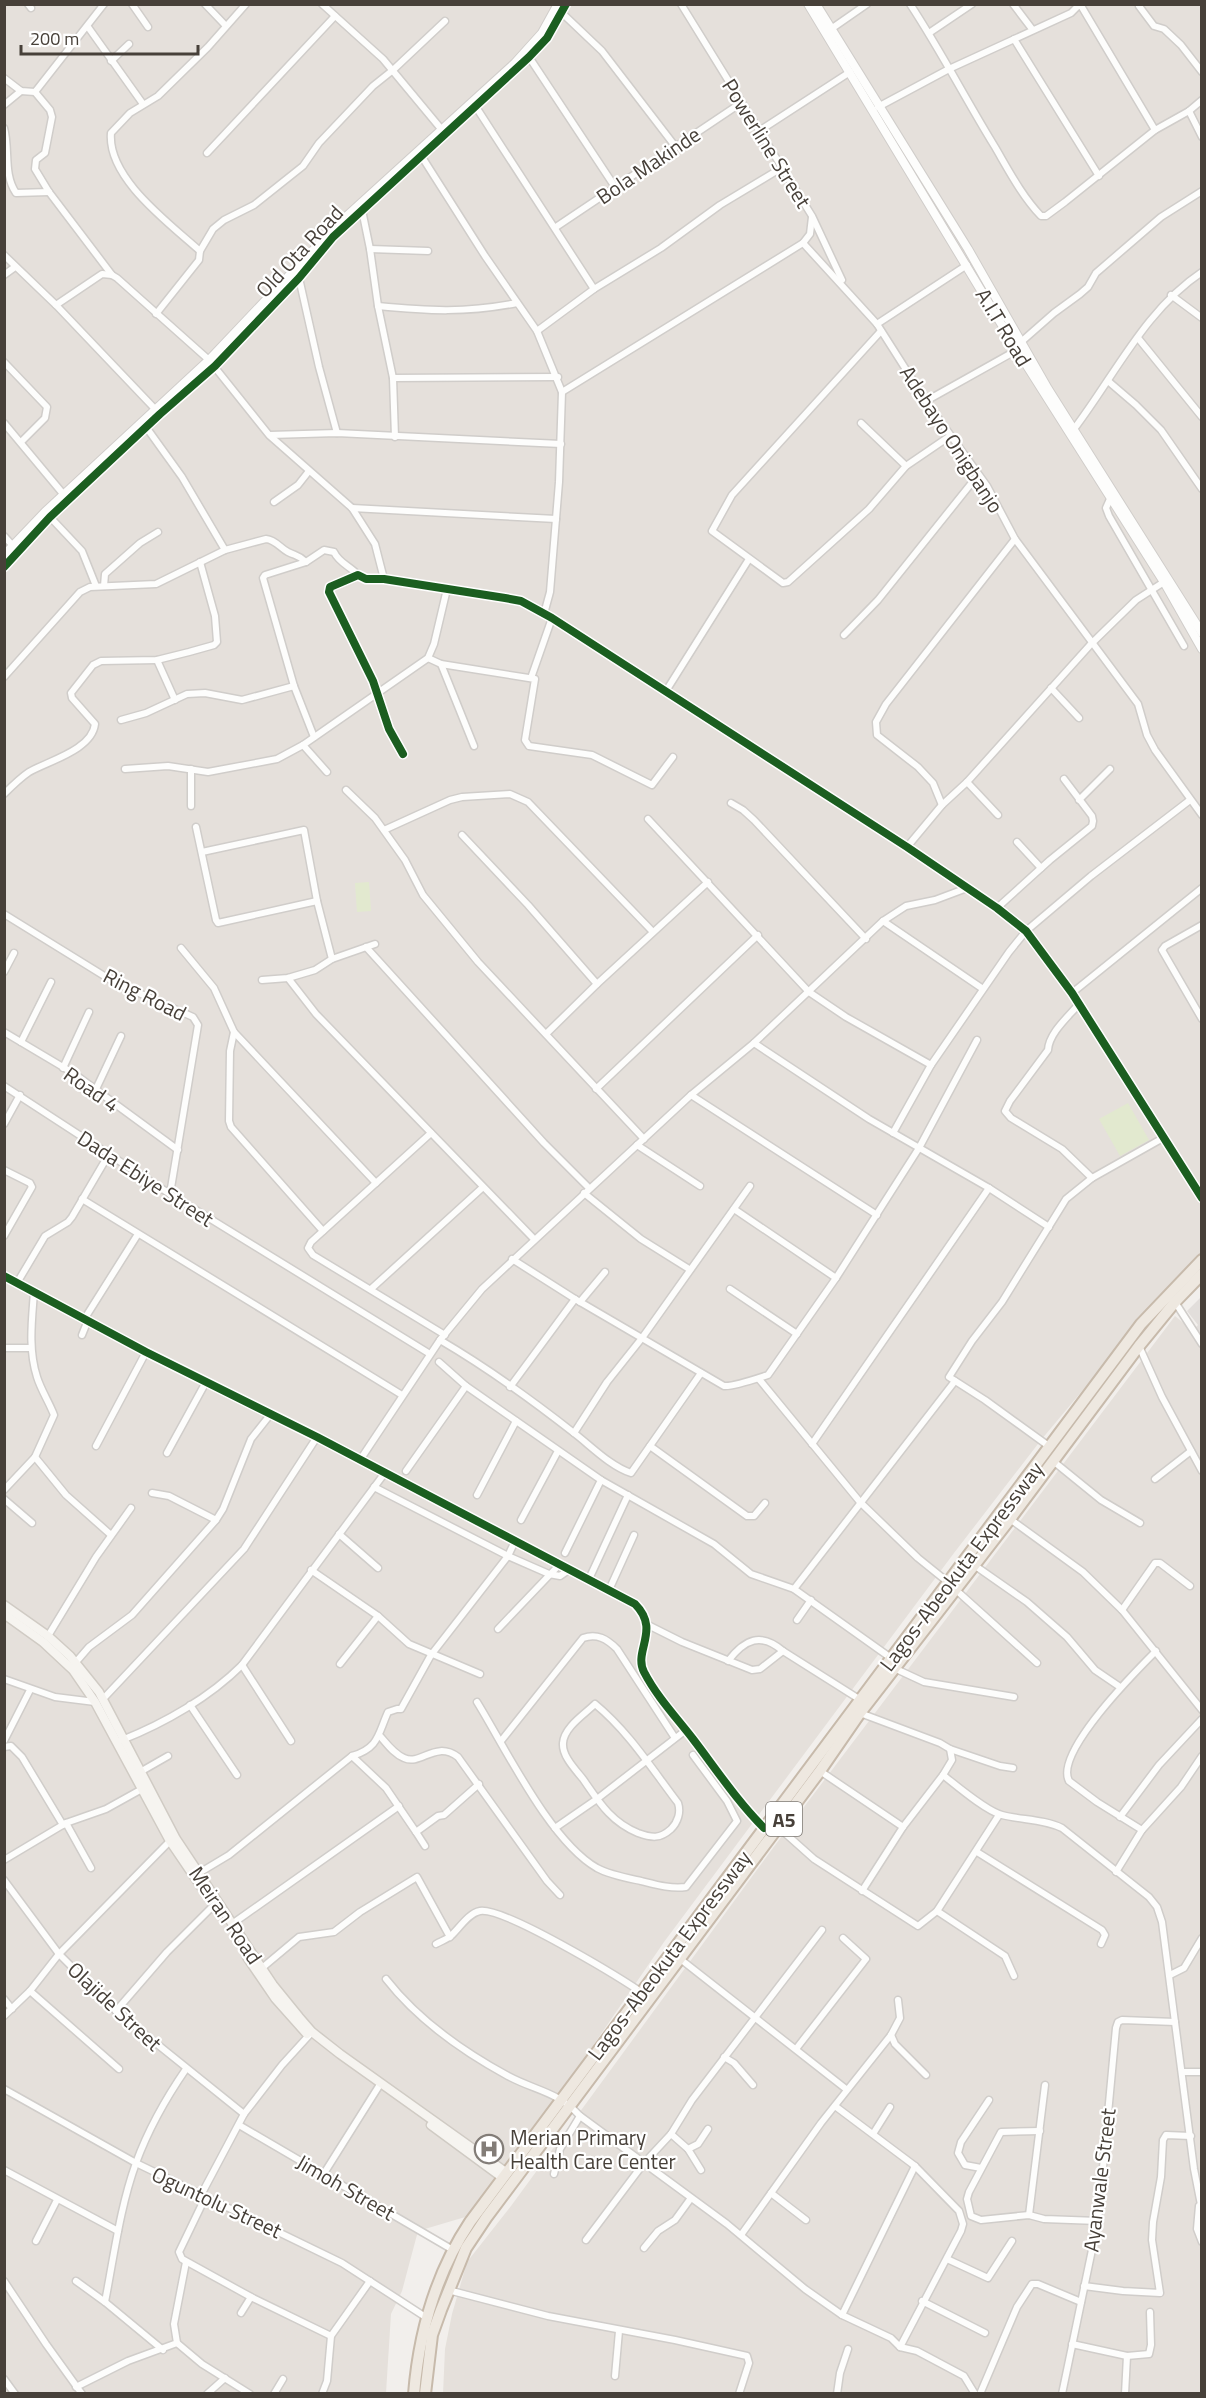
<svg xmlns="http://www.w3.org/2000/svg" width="1206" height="2398" viewBox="0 0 1206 2398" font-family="'Titillium Web',sans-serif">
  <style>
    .residential { fill: #e5e0db }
    .industrial { fill: #e2dedb }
    .green { fill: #e2e9cf }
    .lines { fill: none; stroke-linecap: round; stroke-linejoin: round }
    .minor-casing { stroke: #d0cdca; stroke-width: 9 }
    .tertiary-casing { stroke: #d0cdca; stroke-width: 10 }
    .secondary-casing { stroke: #d0cbc4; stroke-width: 11 }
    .trunk-casing { stroke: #c7baab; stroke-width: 14 }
    .minor { stroke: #fdfdfc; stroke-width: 6 }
    .tertiary { stroke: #fdfdfc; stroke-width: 8 }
    .secondary { stroke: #f6f4f0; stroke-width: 8 }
    .trunk { stroke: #eee8e0; stroke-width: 10 }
    .cycleway-casing { stroke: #fff; stroke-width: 11 }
    .cycleway { stroke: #1b5e20; stroke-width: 8 }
    .labels { text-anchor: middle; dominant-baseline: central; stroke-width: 4.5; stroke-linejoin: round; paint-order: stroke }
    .shield { fill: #fff; stroke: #7e7974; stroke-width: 1.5 }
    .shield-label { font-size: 20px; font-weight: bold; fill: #474039 }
    .street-label { font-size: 21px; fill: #474039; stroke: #fff }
    .poi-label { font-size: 21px; fill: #474039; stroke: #fff; text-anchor: start }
  </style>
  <rect width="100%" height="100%" fill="#f2efec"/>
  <g class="residential">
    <path d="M5,5H1201V1258L1155,1304L1041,1440L954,1553L664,1942L514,2161L472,2215L418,2231L402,2291L391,2314L386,2393L5,2394Z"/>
    <path d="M1175,1316L1202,1338L1201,2393L443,2394L445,2349L452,2314L467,2262L511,2206L773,1848Z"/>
  </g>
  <path class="industrial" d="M1201,1297V1334L1195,1328L1198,1325L1187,1311Z"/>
  <g class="green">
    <path d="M369,882L371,911L357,912L355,883Z"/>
    <path d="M1128,1103L1149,1140L1120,1156L1099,1119Z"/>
  </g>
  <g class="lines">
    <g class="minor-casing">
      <g id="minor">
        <path d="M28,4L31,8"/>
        <path d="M132,4L148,27"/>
        <path d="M205,4L226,26"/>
        <path d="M322,4L383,59L442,130"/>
        <path d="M681,4L812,216L842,280"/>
        <path d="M910,4C941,51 966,100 995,147C1009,171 1022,196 1041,216H1046L1065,202L1155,130L1189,111L1202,100"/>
        <path d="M1013,4L1032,29"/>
        <path d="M1139,6L1154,26L1164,29L1181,45L1202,72"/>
        <path d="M562,13L602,51L675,146"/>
        <path d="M88,27L143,104"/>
        <path d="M831,29L867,4"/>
        <path d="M929,33L972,4"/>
        <path d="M1014,39L1099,176"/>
        <path d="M529,57L615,187"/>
        <path d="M111,61L129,44"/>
        <path d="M4,78L21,91L35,92L104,4"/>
        <path d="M35,92L50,110L52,117L45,153L36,160L35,169L49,192L112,275"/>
        <path d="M4,105L21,91"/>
        <path d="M476,107L594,289"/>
        <path d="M878,107L949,69L1071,13L1080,4L1155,130"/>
        <path d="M1189,111L1202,137"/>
        <path d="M4,128C10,149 3,174 16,193L49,192"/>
        <path d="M759,131L850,72"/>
        <path d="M207,153L335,16"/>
        <path d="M422,157L485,256L537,331L562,392L559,482L550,592L544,614"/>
        <path d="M362,210L370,249L378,306L393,378L395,437"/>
        <path d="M556,227L741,103"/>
        <path d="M803,243L877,324L926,401L987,486L1015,539L1138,704L1147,735L1155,750L1202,815"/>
        <path d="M370,249L428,251"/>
        <path d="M200,251C169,223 107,178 111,133L130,113L158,96L208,47L246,4"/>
        <path d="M4,255L56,305L155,409"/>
        <path d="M4,275L15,267"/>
        <path d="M299,278L319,367L337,433"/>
        <path d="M1171,295L1202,318"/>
        <path d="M56,305L102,274L112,275L117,278L209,360L269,435L352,508L375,544L384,579"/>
        <path d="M378,306C429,311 466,313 517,303"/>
        <path d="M156,314L199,260L200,251L213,229L224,220L254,205L303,166L319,143L373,86L393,70L445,21"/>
        <path d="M877,324L967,265"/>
        <path d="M537,331L594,289L661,248L720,205L783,167"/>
        <path d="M881,331L732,495L712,531L783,583L788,582L869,509L906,466L950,436"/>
        <path d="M1138,338L1202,417"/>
        <path d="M1021,342L1054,313L1080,294L1088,287L1096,273L1125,248L1161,217L1202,191"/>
        <path d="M4,362L47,407L45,418L21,442"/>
        <path d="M393,378L558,377"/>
        <path d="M1108,381L1136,405L1161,430L1202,489"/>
        <path d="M562,392L803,243L810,234L812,217"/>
        <path d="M926,401L1017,350"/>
        <path d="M4,423L64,495"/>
        <path d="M861,423L906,466"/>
        <path d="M146,427L182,477L225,550"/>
        <path d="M1074,429C1115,375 1145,310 1202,272"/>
        <path d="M270,435L337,433L561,444"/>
        <path d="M1110,499L1106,508L1109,516L1184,646"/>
        <path d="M274,502L298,485L309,471"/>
        <path d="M352,508L556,519"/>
        <path d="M50,517L82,551L96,586"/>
        <path d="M4,536L13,546"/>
        <path d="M306,562L265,575L263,578L294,686L314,737"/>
        <path d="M104,586L105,574L140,543L158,532"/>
        <path d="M844,635L878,600L978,475"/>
        <path d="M428,658L441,664L535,679L525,740L529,746L592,755L652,785L673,757"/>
        <path d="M157,660L175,700"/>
        <path d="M441,664L474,746"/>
        <path d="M4,677L80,592L90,587L156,584L225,550L266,539C276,540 280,548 288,552C296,556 299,555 306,562L324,550L334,552C339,563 350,566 358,575"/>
        <path d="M531,678L552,618"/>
        <path d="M1051,688L1079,718"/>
        <path d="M666,691L749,559"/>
        <path d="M121,720L146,713L187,694L205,693L242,700L294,686"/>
        <path d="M303,745L327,772"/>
        <path d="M403,754L389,729L373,681L329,592L330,587L358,575L366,579H384L505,598L521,601L552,618L907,847L997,908L1026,931L1072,993L1202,1198"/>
        <path d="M125,769L168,766L208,772L277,759L303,745L428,658L434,644L447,589"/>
        <path d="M191,769V806"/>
        <path d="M967,782L998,815"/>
        <path d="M346,790L375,818L405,860L423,895L478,962L644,1139"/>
        <path d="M4,794C12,786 20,778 29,772C48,761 92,750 95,724L72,698L71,693L93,665L101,661L157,660L189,652L214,645L217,642L215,616L200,562"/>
        <path d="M1079,800L1110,769"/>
        <path d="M731,803L743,810L754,820L866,939"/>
        <path d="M942,805L933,783L918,767L877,735L876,722L886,704L1015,539"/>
        <path d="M648,819L809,992L846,1017L931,1065"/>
        <path d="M196,827L216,920L218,923L317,901"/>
        <path d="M384,830L450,800L462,797L510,794L528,802L653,932"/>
        <path d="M462,835L528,905L597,984"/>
        <path d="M1017,842L1041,868"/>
        <path d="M907,847L942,805L967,782L1091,644L1136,600L1164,582"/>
        <path d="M202,852L304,830L317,901L332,959"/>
        <path d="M997,908L1050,860L1092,826L1093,821L1092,816L1064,779"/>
        <path d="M4,914L114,982L193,1017L198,1025L170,1194"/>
        <path d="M883,921L983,989"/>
        <path d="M1202,925L1165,946L1162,950L1202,1019"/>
        <path d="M366,947L544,1143L589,1188"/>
        <path d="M181,948L214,988L234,1032L376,1183"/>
        <path d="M4,972L14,953"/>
        <path d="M288,978L316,1014L534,1239"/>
        <path d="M262,980L288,978L315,970L332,959L375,944"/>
        <path d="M1072,993L1202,888"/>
        <path d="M1079,1004C1068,1017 1049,1033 1048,1050L1010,1101L1005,1111L1011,1118L1062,1149L1092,1178"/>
        <path d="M4,1032L73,1073L178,1150"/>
        <path d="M234,1032L230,1051L229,1121L231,1127L323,1231"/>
        <path d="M546,1034L597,984L708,882"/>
        <path d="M21,1042L51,982"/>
        <path d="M754,1043L869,1119L989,1188L1049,1227"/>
        <path d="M63,1068L89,1012"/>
        <path d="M4,1086L170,1194L430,1354"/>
        <path d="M96,1089L121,1036"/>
        <path d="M596,1089L758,935"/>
        <path d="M691,1095L877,1215"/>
        <path d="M4,1124L20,1095"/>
        <path d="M431,1133L311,1242L308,1248L313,1255L445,1335"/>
        <path d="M893,1133L931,1065L1009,952L1026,931L1091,876L1190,800"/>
        <path d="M637,1145L700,1186"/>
        <path d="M4,1170L30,1183L32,1187L4,1236"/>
        <path d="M584,1193L641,1239L689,1269"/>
        <path d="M82,1199L402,1395"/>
        <path d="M734,1209L836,1278"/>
        <path d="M512,1259L575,1299L724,1386C731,1387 759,1378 768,1375L836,1278L919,1148L977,1040"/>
        <path d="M4,1276L146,1352L317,1437L635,1604C661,1630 633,1651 644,1672C657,1697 676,1717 693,1739C716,1769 737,1801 764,1828"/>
        <path d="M17,1283L45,1236L68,1222L72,1217L109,1154"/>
        <path d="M371,1289L482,1188"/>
        <path d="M730,1289L797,1334"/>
        <path d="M580,1302L605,1272"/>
        <path d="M1175,1302L1202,1344"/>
        <path d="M85,1318L138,1234"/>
        <path d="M82,1335L88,1320"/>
        <path d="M440,1340C486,1367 532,1400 574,1433C591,1446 610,1466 631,1473L701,1373"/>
        <path d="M1139,1346L1162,1397L1202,1471"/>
        <path d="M4,1348H31"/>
        <path d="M439,1362L466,1386"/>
        <path d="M759,1379L860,1502L918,1558L949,1583"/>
        <path d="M510,1387L575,1299"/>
        <path d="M574,1433L607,1382L642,1338L750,1186"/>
        <path d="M812,1444L989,1188"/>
        <path d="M96,1446L146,1352"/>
        <path d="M650,1446L747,1516H754L765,1503"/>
        <path d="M1050,1447L985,1400L949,1377L972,1341L1002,1302L1066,1199L1092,1178L1163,1138"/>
        <path d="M167,1453L206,1382"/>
        <path d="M35,1457L66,1495L111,1535"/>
        <path d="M360,1460L440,1340L482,1289L691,1095L754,1043L883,921L906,906L935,900L967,888"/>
        <path d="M1053,1461L1101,1500L1140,1523"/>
        <path d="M406,1471L466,1386L601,1480L565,1553"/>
        <path d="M1155,1479L1191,1451"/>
        <path d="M601,1480L714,1544L751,1574L794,1589L891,1658"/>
        <path d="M374,1487L508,1556L549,1574L560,1576L570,1569"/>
        <path d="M4,1490L35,1457L54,1415C49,1402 41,1390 37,1377C28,1349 32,1320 34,1292"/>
        <path d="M152,1493L169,1496L216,1520"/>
        <path d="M477,1495L516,1421"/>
        <path d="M4,1499L32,1523"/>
        <path d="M1010,1519L1083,1572L1122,1610L1202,1710"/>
        <path d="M521,1520L558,1451"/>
        <path d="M339,1534L378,1568"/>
        <path d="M974,1565L1027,1602L1067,1637L1095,1670L1120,1687"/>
        <path d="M311,1570L378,1616L409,1644L480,1674"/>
        <path d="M589,1579L628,1495"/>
        <path d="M794,1589L955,1381"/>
        <path d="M609,1590L634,1535"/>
        <path d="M956,1590L1037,1663"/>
        <path d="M1122,1610L1155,1563H1160L1190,1586"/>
        <path d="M797,1620L811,1600"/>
        <path d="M648,1625L682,1642L752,1670L760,1669L783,1651L859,1699"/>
        <path d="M498,1629L560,1564"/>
        <path d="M48,1636L96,1557L131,1508"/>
        <path d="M728,1661C745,1639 761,1632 783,1651"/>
        <path d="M76,1662L89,1647L132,1615L216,1520L223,1509L251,1439L270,1415"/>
        <path d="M340,1664L378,1616"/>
        <path d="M242,1665L291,1741"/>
        <path d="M896,1669L924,1682L1014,1697"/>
        <path d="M4,1679L55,1697L95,1702"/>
        <path d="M103,1699L244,1549L317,1437"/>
        <path d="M477,1702C506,1749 550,1841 597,1868C610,1875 627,1878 641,1881C657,1885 671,1889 686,1887L737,1821L727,1801L693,1755"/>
        <path d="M595,1704C629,1732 652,1769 678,1803C681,1812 678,1822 671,1829C660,1839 652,1838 638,1833C611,1822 599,1802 583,1779C575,1769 562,1756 563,1743C564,1727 585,1714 595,1704Z"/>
        <path d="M190,1705L237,1775"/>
        <path d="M860,1713L940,1743L950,1749L952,1760L943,1775C957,1786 986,1811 1002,1815C1021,1820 1044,1819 1062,1828L1149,1897L1157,1907L1162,1922L1194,2169L1202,2210"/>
        <path d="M380,1736C387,1744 394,1754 404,1758C421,1766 435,1740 458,1757L547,1881L560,1895"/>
        <path d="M122,1740C165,1723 210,1697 242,1665L384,1474"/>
        <path d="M4,1741L30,1690"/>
        <path d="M501,1741L583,1638C597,1633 607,1639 617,1649L675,1738"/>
        <path d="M4,1747L11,1746L22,1757L63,1825"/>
        <path d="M950,1749L1000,1766L1013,1768"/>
        <path d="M352,1756L386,1788L416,1832"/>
        <path d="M820,1771L903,1827"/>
        <path d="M140,1772L168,1756"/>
        <path d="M1120,1817L1159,1765L1202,1719"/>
        <path d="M66,1823L91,1868"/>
        <path d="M777,1826L814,1859L918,1926L937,1911L999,1815"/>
        <path d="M555,1828L597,1799L686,1730"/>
        <path d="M1142,1830L1097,1802L1069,1781C1054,1753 1136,1671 1156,1651"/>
        <path d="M425,1846L416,1832L438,1816L444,1815L479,1784"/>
        <path d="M977,1852L1102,1930L1105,1935L1101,1944"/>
        <path d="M4,1860L66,1823L106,1809L142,1789"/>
        <path d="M1116,1872L1142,1830L1181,1787L1202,1756"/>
        <path d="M199,1873L229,1855L352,1756C379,1748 378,1734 388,1712L397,1709H401L431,1655L508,1556L515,1541"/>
        <path d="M4,1880L59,1954L116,2011L244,2114"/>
        <path d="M862,1891L903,1827L943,1775"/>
        <path d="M937,1911L1005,1956L1014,1976"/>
        <path d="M232,1924L399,1806"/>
        <path d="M436,1944C441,1941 448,1939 452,1935C460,1927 469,1913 480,1911C504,1907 617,1976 641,1992"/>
        <path d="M679,1958L846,2089"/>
        <path d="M262,1968L299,1937L334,1932L360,1912L417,1877L450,1937"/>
        <path d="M1170,1975L1184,1968L1202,1938"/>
        <path d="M386,1979C418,2020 462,2051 508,2076C536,2091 557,2091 580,2116L727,2224L805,2289L842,2315L891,2338L900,2347L917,2351L964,2376L975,2394"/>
        <path d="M30,1991L119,2069"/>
        <path d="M4,1999L12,2009"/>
        <path d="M116,2011L167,1952L214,1905"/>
        <path d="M4,2016L30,1991L59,1954L170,1841"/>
        <path d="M891,2035L895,2044L926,2075"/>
        <path d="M796,2049L866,1959L843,1938"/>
        <path d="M724,2057L734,2063L753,2085"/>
        <path d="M1182,2072H1202"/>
        <path d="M4,2089L136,2163L342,2263L427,2318"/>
        <path d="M835,2106L915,2166L959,2211L963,2224L961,2231L900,2347"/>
        <path d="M239,2125L453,2250"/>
        <path d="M1040,2131L1001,2132L969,2192L967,2199L971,2216L981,2220L1029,2215L1044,2219L1098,2221"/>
        <path d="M671,2134L688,2149L698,2144L708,2129"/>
        <path d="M873,2134L890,2107"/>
        <path d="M688,2149L701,2170"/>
        <path d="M981,2168L965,2165L958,2153L961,2142L989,2100"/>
        <path d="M4,2170L118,2231"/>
        <path d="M554,2174L560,2149L580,2116"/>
        <path d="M323,2175L379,2086"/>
        <path d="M771,2193L806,2220"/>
        <path d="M201,2195L244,2114L282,2065L312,2032"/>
        <path d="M205,2198L179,2252L182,2259L251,2297L331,2336"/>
        <path d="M1199,2206L1197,2229L1202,2242"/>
        <path d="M1029,2215L1045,2085"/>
        <path d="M741,2235L821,2123L891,2035L900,2018L898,2000"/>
        <path d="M586,2240L644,2163L671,2134L692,2100L822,1930"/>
        <path d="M36,2241L57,2200"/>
        <path d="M644,2248L658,2231L675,2220L691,2198"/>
        <path d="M947,2259L988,2278L1012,2241"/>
        <path d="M4,2281L46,2344L82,2394"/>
        <path d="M76,2281L105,2302L163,2350"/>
        <path d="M1084,2286L1123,2291L1160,2293L1152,2240L1153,2222L1161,2177L1163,2140L1166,2135L1191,2136"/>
        <path d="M448,2290L548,2316L675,2340L747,2356L749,2363L739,2394"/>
        <path d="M922,2301L985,2333"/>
        <path d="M105,2302C114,2256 120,2207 136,2163C148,2130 166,2098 186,2069"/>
        <path d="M241,2313L251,2297"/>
        <path d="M842,2315L915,2166"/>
        <path d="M177,2343L202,2364L250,2394"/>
        <path d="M1072,2344L1127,2356L1149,2354L1151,2345L1150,2312"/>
        <path d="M615,2376L619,2331"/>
        <path d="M4,2379L15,2394"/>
        <path d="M76,2387L128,2361L177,2343L174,2324L186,2262"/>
        <path d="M207,2394L225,2378"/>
        <path d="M274,2394L283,2379"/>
        <path d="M322,2394L327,2381L331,2336L370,2281"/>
        <path d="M837,2394L840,2373L848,2349"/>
        <path d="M980,2394L1017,2307L1032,2284H1038L1081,2302"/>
        <path d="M1062,2394L1098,2221L1116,2028L1118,2022L1122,2020L1175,2022"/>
        <path d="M1125,2394L1127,2356"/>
      </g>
    </g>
    <g class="tertiary-casing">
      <g id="tertiary">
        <path d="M808,4L1017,350L1164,582L1202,649"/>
        <path d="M816,4L968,249L1048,389L1202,633"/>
        <path d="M4,555L45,512L209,360L337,225L515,63L542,33L558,4"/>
        <path d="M4,567L50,517L160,414L215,366L299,278L333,237L529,57L547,38L566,4"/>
      </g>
    </g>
    <g class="secondary-casing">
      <g id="secondary">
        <path d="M4,1605L48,1636L70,1656L99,1692L176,1839L273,1985L299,2017L312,2032L340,2054L507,2173"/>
        <path d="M4,1614L43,1642L73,1670L95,1702L170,1841L204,1891"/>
        <path d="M247,1957L275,1998L307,2034"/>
        <path d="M431,2125L503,2178"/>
      </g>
    </g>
    <g class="trunk-casing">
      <g id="trunk">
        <path d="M414,2394C419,2333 436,2273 470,2222L1141,1324L1202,1260"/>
        <path d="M425,2394L432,2335L441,2310L466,2248L486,2218L820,1771L860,1713L1010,1519L1139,1346L1175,1302L1202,1274"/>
      </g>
    </g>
    <use href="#minor" class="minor"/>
    <use href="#tertiary" class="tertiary"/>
    <use href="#secondary" class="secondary"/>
    <use href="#trunk" class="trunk"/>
    <g class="cycleway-casing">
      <g id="cycleway">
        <path d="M4,567L50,517L160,414L215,366L299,278L333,237L529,57L547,38L566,4"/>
        <path d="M403,754L389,729L373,681L329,592L330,587L358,575L366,579H384L505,598L521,601L552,618L907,847L997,908L1026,931L1072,993L1202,1198"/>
        <path d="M4,1276L146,1352L317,1437L635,1604C661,1630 633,1651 644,1672C657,1697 676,1717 693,1739C716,1769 737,1801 764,1828"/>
      </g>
    </g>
    <use href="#cycleway" class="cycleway"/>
  </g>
  <defs>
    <g id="hospital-ring" transform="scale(1.5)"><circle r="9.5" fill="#fff" stroke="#837d78" stroke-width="1.5"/><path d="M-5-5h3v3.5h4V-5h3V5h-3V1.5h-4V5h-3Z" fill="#837d78"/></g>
  </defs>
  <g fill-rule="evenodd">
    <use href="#hospital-ring" x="489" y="2149"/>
  </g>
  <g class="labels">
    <rect class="shield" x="766" y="1802" width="36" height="34" rx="4.5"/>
    <g class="shield-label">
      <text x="784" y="1819">A5</text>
    </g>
    <g class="street-label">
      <text transform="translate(767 143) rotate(58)">Powerline Street</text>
      <text transform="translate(648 165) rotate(-34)">Bola Makinde</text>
      <text transform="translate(299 251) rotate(-47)">Old Ota Road</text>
      <text transform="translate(1004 327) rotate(59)">A.I.T Road</text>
      <text transform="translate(952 439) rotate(57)">Adebayo Onigbanjo</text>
      <text transform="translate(145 994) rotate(27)">Ring Road</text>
      <text transform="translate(92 1089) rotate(35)">Road 4</text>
      <text transform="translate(146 1178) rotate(33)">Dada Ebiye Street</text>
      <text transform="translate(961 1566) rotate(-53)">Lagos-Abeokuta Expressway</text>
      <text transform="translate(226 1915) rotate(56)">Meiran Road</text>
      <text transform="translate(669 1955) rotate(-53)">Lagos-Abeokuta Expressway</text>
      <text transform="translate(115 2006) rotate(43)">Olajide Street</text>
      <text transform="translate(1099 2180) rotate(-83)">Ayanwale Street</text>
      <text transform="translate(346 2187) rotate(30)">Jimoh Street</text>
      <text transform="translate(217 2202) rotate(25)">Oguntolu Street</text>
    </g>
    <g class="poi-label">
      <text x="510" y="2137">Merian Primary<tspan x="510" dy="24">Health Care Center</tspan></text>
    </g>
  </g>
  <rect width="1206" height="2398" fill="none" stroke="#474039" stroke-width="12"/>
  <path d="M21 45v9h177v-9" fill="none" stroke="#474039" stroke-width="3"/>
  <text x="30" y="45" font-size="18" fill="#474039" stroke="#ffffff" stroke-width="4.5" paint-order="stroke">200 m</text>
</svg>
